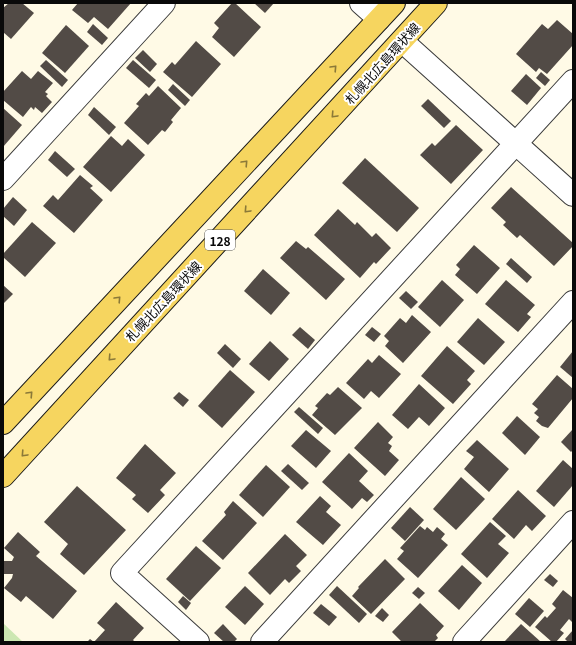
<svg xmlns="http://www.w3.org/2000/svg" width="576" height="645" viewBox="0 0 576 645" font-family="Georgia,'Noto Sans JP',serif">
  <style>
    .green { fill: #cce7b2 }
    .building { fill: #524b46 }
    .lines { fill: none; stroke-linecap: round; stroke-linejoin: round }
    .minor-casing { stroke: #3c3c3c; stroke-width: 24 }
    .primary-casing { stroke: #1a1a1a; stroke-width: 24 }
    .minor { stroke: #fff; stroke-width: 22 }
    .primary { stroke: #f6d55f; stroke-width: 22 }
    .oneway { stroke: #8b7938 }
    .labels { text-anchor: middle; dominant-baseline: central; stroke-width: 4; stroke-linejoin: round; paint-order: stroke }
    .shield { fill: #fff; stroke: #535353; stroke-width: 1 }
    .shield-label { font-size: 12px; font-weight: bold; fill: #090909 }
    .street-label { font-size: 13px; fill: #090909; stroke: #fff }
  </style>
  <rect width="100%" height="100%" fill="#fffae6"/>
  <path class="green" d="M3,623L23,642H3Z"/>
  <g class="building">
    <path d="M9,3H22L34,13L11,39L3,32V8Z"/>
    <path d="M78,3H131L108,29L94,17L88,23L72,10Z"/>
    <path d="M232,3H235L261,27L234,57L212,37L219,28L214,23Z"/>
    <path d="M254,3H274L265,13Z"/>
    <path d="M557,20L573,34V45L547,74L539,68L536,72L516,54L542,24L548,29Z"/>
    <path d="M93,24L108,38L102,45L87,32Z"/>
    <path d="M66,25L89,46L65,73L42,53Z"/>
    <path d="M196,41L221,64L192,97L163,72L172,62L175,65Z"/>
    <path d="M143,50L157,64L150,72L135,58Z"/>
    <path d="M46,60L68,80L62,87L40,66Z"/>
    <path d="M133,60L156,80L149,88L126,68Z"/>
    <path d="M22,71L31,79L38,71L53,83L45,92L48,94L46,96L52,102L42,113L35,107L34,110L31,107L23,117L3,100V92Z"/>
    <path d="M541,72L550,80L545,86L536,78Z"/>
    <path d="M526,74L541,88L527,105L511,91Z"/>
    <path d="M173,84L190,100L185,106L168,90Z"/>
    <path d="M158,86L181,108L171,120L173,122L165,132L162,130L148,145L124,123L139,106L136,104L146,93L149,96Z"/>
    <path d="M428,99L451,121L444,128L421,106Z"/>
    <path d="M94,107L116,127L109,135L88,115Z"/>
    <path d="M3,108L22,125L3,147Z"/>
    <path d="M456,125L483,150L451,184L420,155L432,143L435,146Z"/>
    <path d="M111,136L122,146L128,139L145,155L111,192L83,167Z"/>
    <path d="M55,151L75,169L67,177L48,160Z"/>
    <path d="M365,158L419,208L397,232L342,183Z"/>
    <path d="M80,175L93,186L90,188L103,200L74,233L43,206L53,195L58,200Z"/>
    <path d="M511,187L573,243V246L554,266L520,235L517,238L503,225L506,222L491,208Z"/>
    <path d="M13,197L27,210L14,226L3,216V209Z"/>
    <path d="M338,209L355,225L357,222L372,237L376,233L391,248L376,264L374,262L360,278L314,235Z"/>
    <path d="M32,222L56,243L25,277L3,257V254Z"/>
    <path d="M296,241L306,249L308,247L345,279L326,300L280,258Z"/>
    <path d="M474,245L500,268L477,294L455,275L460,269L456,265Z"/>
    <path d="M511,258L532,277L527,283L506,264Z"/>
    <path d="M263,269L290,293L271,315L244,291Z"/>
    <path d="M442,280L464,300L440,327L418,307Z"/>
    <path d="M506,280L535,305L527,314L531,317L518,332L485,304Z"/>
    <path d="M3,285L13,294L3,304Z"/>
    <path d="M406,291L418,302L411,309L399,298Z"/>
    <path d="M412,315L431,332L403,363L385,346L389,341L384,336L400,318L406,323Z"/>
    <path d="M478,318L505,342L484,365L457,342Z"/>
    <path d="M300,327L315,340L308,349L292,335Z"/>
    <path d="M372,327L381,334L374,342L365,335Z"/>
    <path d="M270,341L289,359L269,381L249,364Z"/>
    <path d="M225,344L241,359L233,368L217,353Z"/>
    <path d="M447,346L475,371L467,380L471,384L453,404L421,376Z"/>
    <path d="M573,351V378L560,367Z"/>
    <path d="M379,355L401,374L379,398L371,391L364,399L346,383L368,359L372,363Z"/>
    <path d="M230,370L255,392L222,428L198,406Z"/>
    <path d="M557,375L573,389V398L548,428L542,426L536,421L539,417L534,413L538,409L532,404Z"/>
    <path d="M419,384L445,408L429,426L419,417L408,429L392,415Z"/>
    <path d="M338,387L362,408L335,435L312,415L318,408L315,406L327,393L330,395Z"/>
    <path d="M179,392L189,400L183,407L173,398Z"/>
    <path d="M299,407L323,428L318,434L294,412Z"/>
    <path d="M517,416L540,437L525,455L502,433Z"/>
    <path d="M378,422L393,437L388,443L392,446L389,451L399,460L385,476L354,448Z"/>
    <path d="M573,429V450L571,452L561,442Z"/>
    <path d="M306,430L331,451L316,468L291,446Z"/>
    <path d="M477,440L509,469L489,492L464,469L474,457L466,451Z"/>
    <path d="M145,444L176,473L160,490L165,495L148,513L132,499L136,495L116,478Z"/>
    <path d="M349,453L368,471L359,481L374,495L367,502L362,498L352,509L322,482Z"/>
    <path d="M563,460L573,469V485L554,507L536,491Z"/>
    <path d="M288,464L309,483L302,490L281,471Z"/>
    <path d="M266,465L290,487L263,517L239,495Z"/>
    <path d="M461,477L485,499L456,530L433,509Z"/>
    <path d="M77,486L126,530L84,575L60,554L68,544L44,522Z"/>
    <path d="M518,490L546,516L532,531L526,525L514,539L492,519Z"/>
    <path d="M320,496L331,506L326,512L341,525L323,545L296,522Z"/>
    <path d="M233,501L257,523L223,560L202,541L226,515L224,512Z"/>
    <path d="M410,507L424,520L405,541L391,528Z"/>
    <path d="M490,522L506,536L498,544L509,553L487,578L461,554Z"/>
    <path d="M420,526L425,530L427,527L433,532L437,527L445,534L441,539L448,545L418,578L397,559L404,551L400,548Z"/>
    <path d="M18,532L40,552L36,556L77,591L53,619L26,596L21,602L4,588L12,578L13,574H3V561H12L14,557L4,548Z"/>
    <path d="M285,534L307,555L296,566L301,571L289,583L285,579L270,595L248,573Z"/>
    <path d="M196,546L221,568L190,601L166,579Z"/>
    <path d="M385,559L405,579L371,614L352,596L359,588L358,587Z"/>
    <path d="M462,565L482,583L459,610L438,591Z"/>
    <path d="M550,574L558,581L553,587L544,580Z"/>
    <path d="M245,586L264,604L245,625L225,607Z"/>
    <path d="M337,586L367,614L359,623L329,595Z"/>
    <path d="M418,587L425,593L419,599L412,593Z"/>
    <path d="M563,590L573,598V623L569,619L560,630L564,633L556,642H552L535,627L545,616L547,618L556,608L552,604Z"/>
    <path d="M183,596L191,603L186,610L178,602Z"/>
    <path d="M529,598L544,611L530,627L515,614Z"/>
    <path d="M116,602L144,628L133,640L135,642H87L90,639L94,642L105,630L97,623Z"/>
    <path d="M420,603L444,626L436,635L438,638L434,642H402L392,632Z"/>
    <path d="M321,604L337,617L329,626L313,613Z"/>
    <path d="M382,608L389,615L383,622L375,616Z"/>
    <path d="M223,624L237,639L234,642H224L214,633Z"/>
    <path d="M521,624L541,642H504Z"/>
    <path d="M573,630V642H568L565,639Z"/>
  </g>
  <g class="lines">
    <g class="minor-casing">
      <g id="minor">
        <path d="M361,3L379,19"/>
        <path d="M402,41L573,195"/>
        <path d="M3,179L164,3"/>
        <path d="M198,642L122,573L573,81"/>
        <path d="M262,642L573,302"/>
        <path d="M464,642L573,522"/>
      </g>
    </g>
    <g class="primary-casing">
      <g id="primary">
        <path d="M3,423L394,3"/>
        <path d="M3,476L436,3"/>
      </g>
    </g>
    <use href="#minor" class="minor"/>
    <use href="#primary" class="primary"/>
  </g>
  <defs><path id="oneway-chevron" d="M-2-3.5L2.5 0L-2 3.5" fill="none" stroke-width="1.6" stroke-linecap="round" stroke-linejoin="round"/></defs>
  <g class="oneway">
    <use href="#oneway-chevron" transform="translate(334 68) rotate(-47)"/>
    <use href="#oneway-chevron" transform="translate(334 115) rotate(133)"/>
    <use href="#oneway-chevron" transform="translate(245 163) rotate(-47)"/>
    <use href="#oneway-chevron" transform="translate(247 210) rotate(133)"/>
    <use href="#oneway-chevron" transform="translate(118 299) rotate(-47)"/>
    <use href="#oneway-chevron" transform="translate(111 358) rotate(133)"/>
    <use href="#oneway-chevron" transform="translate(30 394) rotate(-47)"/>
    <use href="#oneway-chevron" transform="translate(24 454) rotate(133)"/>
  </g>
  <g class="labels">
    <rect class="shield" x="205" y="230" width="30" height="20" rx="3"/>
    <g class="shield-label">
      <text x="220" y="240">128</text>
    </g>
    <g class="street-label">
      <text transform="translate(382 63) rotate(-48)">札幌北広島環状線</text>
      <text transform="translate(163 301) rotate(-47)">札幌北広島環状線</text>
    </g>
  </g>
  <rect width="576" height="645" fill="none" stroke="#090909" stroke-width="8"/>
</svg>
